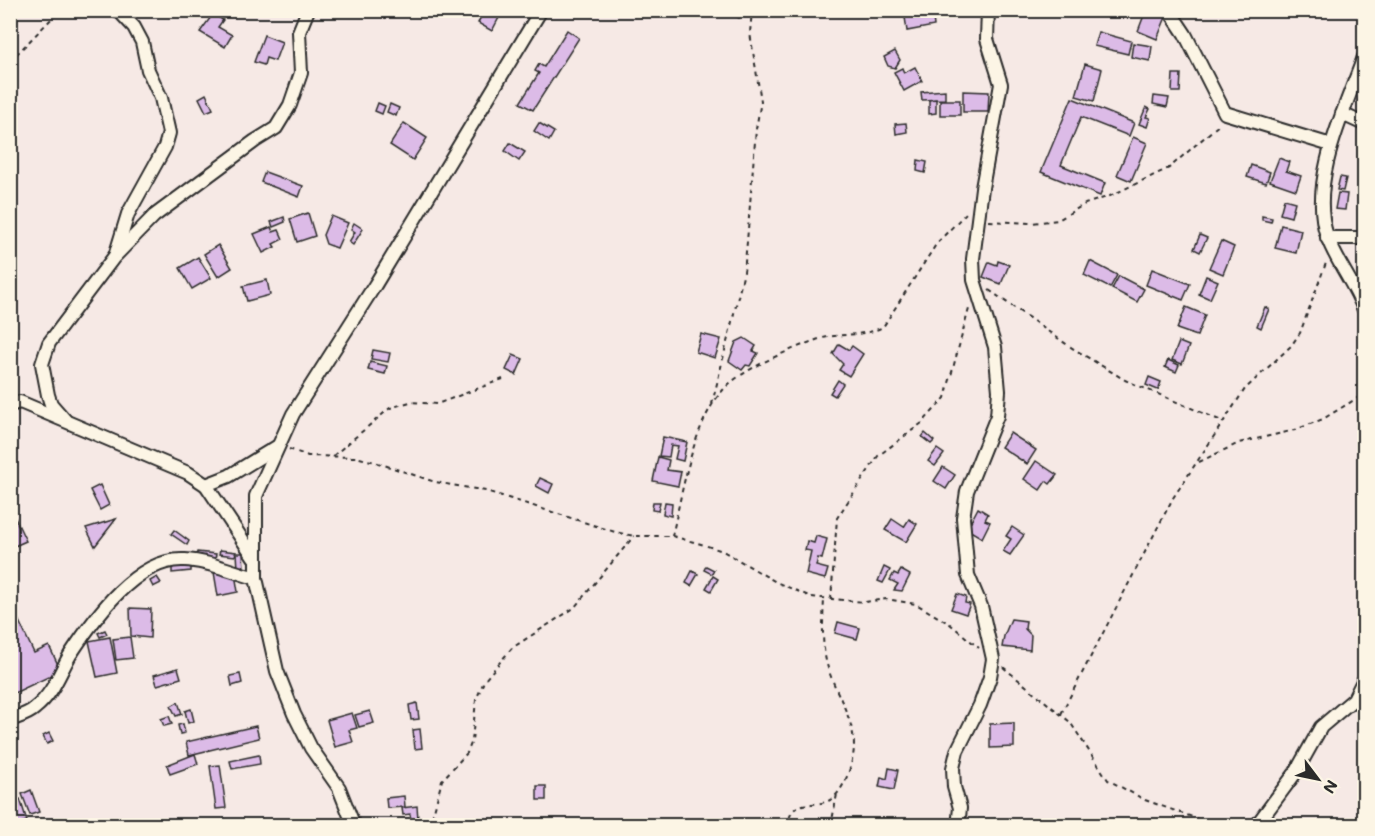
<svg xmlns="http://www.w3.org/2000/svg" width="1375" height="836" viewBox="0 0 1375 836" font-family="Mali,sans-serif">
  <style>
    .building { fill: #dcbbe7; stroke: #2b2b2b; stroke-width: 1.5 }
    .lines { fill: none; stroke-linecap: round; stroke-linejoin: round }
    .minor-casing { stroke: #2b2b2b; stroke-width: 16 }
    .path { stroke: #2b2b2b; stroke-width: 2; stroke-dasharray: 4.5 4.5; stroke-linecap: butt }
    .minor { stroke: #fcf5e5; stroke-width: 12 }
  </style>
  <rect width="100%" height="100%" fill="#f6e9e5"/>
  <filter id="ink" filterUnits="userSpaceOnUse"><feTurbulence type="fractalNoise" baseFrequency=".0167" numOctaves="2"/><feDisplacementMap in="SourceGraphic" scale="12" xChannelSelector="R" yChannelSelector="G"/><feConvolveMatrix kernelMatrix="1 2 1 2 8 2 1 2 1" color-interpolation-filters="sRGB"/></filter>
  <g filter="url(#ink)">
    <g class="building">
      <path d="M484,10H503L492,31L478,23Z"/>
      <path d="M723,10H742L739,18Z"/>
      <path d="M904,10H932L934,26L907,31Z"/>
      <path d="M1026,10H1047L1046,14L1026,13Z"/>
      <path d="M1080,10H1098L1097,15Z"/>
      <path d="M1146,10L1166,17L1157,39L1138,31Z"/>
      <path d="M213,14L223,20L218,27L232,35L225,47L200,32Z"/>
      <path d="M567,30L579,38L533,110L520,103L539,73L535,71L539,64L544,67Z"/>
      <path d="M1098,32L1131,41L1128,54L1094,46Z"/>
      <path d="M264,35L282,42L275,61L266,58L264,65L254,62Z"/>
      <path d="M1133,43L1152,46L1150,61L1131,57Z"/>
      <path d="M895,51L900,60L895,68L888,66L884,57Z"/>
      <path d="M1085,64L1102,69L1094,101L1076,96Z"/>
      <path d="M915,67L922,81L904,91L894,72L902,68L904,73Z"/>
      <path d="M1173,74H1181L1180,92H1172Z"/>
      <path d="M945,90V99L922,100L921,92Z"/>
      <path d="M963,91L989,92L988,112H963Z"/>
      <path d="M206,94L213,109L206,112L199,98Z"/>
      <path d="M1154,96L1169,98L1167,107L1153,104Z"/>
      <path d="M1072,98L1134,123L1129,136L1081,117L1061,165L1105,183L1100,196L1041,172Z"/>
      <path d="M936,99V113L929,114V100Z"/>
      <rect x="940" y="100" width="20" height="15"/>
      <path d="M378,103L385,106L382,114L375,111Z"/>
      <path d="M390,104L399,108L396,116L387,112Z"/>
      <path d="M1146,107L1150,109L1146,117L1150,118L1147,127L1139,124Z"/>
      <path d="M404,123L427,138L413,160L390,145Z"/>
      <path d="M539,123L554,132L549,141L534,131Z"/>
      <path d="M906,123L907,132L896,134L895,124Z"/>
      <path d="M1133,137L1147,143L1131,181L1117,175Z"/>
      <path d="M510,143L525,152L519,161L505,151Z"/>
      <path d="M1279,158L1289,162L1286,171L1301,176L1296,190L1270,181Z"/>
      <path d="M918,160L927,162L925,173L917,171Z"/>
      <path d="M1251,165L1270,172L1266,183L1247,177Z"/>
      <path d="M265,172L303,186L299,197L261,182Z"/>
      <path d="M1340,177L1346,178L1343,191L1337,190Z"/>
      <path d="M1338,193L1347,194L1345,210L1335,209Z"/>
      <path d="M1364,197V217L1360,216Z"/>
      <path d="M1284,199L1295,202L1291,217L1280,214Z"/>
      <path d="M308,213L315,236L297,242L290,219Z"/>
      <path d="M331,216L348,223L337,248L326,244L323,235Z"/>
      <path d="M1262,216L1272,218L1271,222L1262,220Z"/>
      <path d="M284,217L285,222L273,227L271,222Z"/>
      <path d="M354,223L363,229L353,245L349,242L355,232L351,229Z"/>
      <path d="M1281,225L1301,230L1296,253L1275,248Z"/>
      <path d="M271,227L273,232L279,230L283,239L273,244L275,247L263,253L254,234Z"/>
      <path d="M1200,235L1207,238L1200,252L1194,249Z"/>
      <path d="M1221,241L1234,247L1223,274L1209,268Z"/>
      <path d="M218,245L232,268L218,277L204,254Z"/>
      <path d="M198,257L211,278L192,289L180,268Z"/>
      <path d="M998,261L1009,265L1001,284L983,277L989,262L997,265Z"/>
      <path d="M1090,261L1117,275L1110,288L1084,275Z"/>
      <path d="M1152,269L1190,284L1183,300L1146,285Z"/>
      <path d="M1119,276L1144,289L1137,302L1112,289Z"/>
      <path d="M1206,276L1218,281L1210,299L1199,294Z"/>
      <path d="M267,280L270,295L247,301L243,286Z"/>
      <path d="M1186,307L1205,315L1197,336L1177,329Z"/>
      <path d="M1265,307L1269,309L1261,328L1257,326Z"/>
      <path d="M701,334L721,339L715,358L696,352Z"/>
      <path d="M744,338L756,346L753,351L758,353L750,366L746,365L742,370L729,361L736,342Z"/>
      <path d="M1179,342L1189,346L1182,364L1172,360Z"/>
      <path d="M839,344L849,350L852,346L863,354L849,376L839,370L843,364L833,354Z"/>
      <path d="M373,350L390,353L388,362L371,359Z"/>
      <path d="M513,355L523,359L516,375L506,370Z"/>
      <path d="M1168,360L1179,365L1176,372L1165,367Z"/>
      <path d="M370,362L387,366L385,374L368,370Z"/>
      <path d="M1149,377L1161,382L1158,390L1146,385Z"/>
      <path d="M838,380L843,384L835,396L830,393Z"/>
      <path d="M925,433L934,441L931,444L922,437Z"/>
      <path d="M1010,433L1036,450L1027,464L1001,447Z"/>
      <path d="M663,437L687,442L683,461L675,459L678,446L671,445L669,457L659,456Z"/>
      <path d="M937,449L944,454L935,466L928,461Z"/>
      <path d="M658,457L669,460L667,470L681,472L678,486L653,481Z"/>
      <path d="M1036,461L1057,475L1050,484L1046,481L1040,490L1024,479Z"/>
      <path d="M943,467L955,475L946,489L934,481Z"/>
      <path d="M540,478L553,484L549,493L536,486Z"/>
      <path d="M100,485L109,505L100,510L90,490Z"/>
      <path d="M653,502H660L658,511L652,510Z"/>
      <path d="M665,502L672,503L671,516L663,514Z"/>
      <path d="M978,508L988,514L985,520L990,522L982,538L967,529Z"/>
      <path d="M15,518L26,541L10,548V520Z"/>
      <path d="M116,519L95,546L86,528Z"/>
      <path d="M892,519L904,527L909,519L917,524L906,542L885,530Z"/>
      <path d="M1012,527L1024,535L1010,555L1003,551L1011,539L1006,536Z"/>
      <path d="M174,530L189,541L187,545L171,534Z"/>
      <path d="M816,536L827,539L822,559L818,558L816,566L828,569L825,579L806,574L811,551L805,550L807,541L814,543Z"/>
      <path d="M220,550L236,552L235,556L219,554Z"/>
      <path d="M197,552L216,554L215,559L196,556Z"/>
      <path d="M237,553H243L244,569H238Z"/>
      <path d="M191,565V571L172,573V566Z"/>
      <path d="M706,566L714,570L712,574L704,570Z"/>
      <path d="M884,567L890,570L883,583L878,581Z"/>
      <path d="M901,570L910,575L902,591L894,590L898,584L890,580L894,573L898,575Z"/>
      <path d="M692,571L698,574L691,586L686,583Z"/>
      <path d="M214,572L235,574L238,592L218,596Z"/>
      <path d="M713,576L718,579L711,591L706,588Z"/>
      <path d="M157,577L161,583L153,587L150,581Z"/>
      <path d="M957,594L966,597L965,603L970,604L966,614L951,609Z"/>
      <path d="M10,602L34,653L49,646L61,671L10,695Z"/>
      <path d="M130,608L151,609L150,638L131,636Z"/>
      <path d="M1011,619L1026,621L1025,629L1031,635L1030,650L1002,647L1004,636Z"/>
      <path d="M838,622L860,628L857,639L835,633Z"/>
      <path d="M105,630L107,634L100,637L98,633Z"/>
      <path d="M110,637L117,673L97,677L89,641Z"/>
      <path d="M130,637L133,658L116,660L113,639Z"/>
      <path d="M178,668L181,678L157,685L154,675Z"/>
      <path d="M240,674L242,683L232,686L230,676Z"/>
      <path d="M178,702L182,714L176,716L171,706Z"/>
      <path d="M417,703L419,719L411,720L409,705Z"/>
      <path d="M191,709L194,721L188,723L185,711Z"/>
      <path d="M370,711L374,723L359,727L355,715Z"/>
      <path d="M352,713L357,728L349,730L353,742L335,747L327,720Z"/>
      <path d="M169,716L172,724L164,726L161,719Z"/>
      <path d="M1014,723V747L990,748V724Z"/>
      <path d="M183,724L185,733L180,734L178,725Z"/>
      <path d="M256,726L259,738L189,755L186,742Z"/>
      <path d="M420,729L422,748L415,749L413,730Z"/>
      <path d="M49,733L53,741L47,744L43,736Z"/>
      <path d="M195,754L198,764L170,774L167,765Z"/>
      <path d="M259,755L260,764L232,769L230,761Z"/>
      <path d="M220,765L226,808L216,809L210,766Z"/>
      <path d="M889,768L898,770L894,790L879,787L881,777L887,779Z"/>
      <rect x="537" y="786" width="9" height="14"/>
      <path d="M31,790L39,812L30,815L22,794Z"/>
      <path d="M404,796L405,807L387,808L386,798Z"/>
      <path d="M20,799L27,821L16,824L10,802Z"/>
      <path d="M417,806L418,819L411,820L410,814L403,815L402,808Z"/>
    </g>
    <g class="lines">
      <g class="minor-casing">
        <g id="minor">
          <path d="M1169,10L1185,34L1225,113L1331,145"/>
          <path d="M1364,57C1346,107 1308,182 1327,236C1336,262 1355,284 1364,310"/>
          <path d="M1342,114L1364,124"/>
          <path d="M1327,238H1364"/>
          <path d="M116,253L128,214L165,147L169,133L161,98L148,70L142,42L134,27L118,10"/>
          <path d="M10,405L20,402L188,473L206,485L254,557"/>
          <path d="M65,420L51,404L48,395L42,364L49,343L114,257L154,216L255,141L276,128L290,105L301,73L299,32L308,10"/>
          <path d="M206,485L229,476L278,446"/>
          <path d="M10,720C18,717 29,714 35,708C53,694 59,674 70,655C93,620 136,557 185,560C208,561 233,572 256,578"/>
          <path d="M354,826L339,788L311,748L294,714L277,671L256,578V496L293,414L375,285L541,10"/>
          <path d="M958,826L960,808L954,787L953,768L957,751L980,705L990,677L993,659L981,606L968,575L963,518L967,491L997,416L999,391L995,347L974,280L973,259L982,188L1001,84L987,39L988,10"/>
          <path d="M1256,826L1296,772L1321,727L1354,699L1364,679"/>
        </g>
      </g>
      <g class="path">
        <path d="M10,61L60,10"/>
        <path d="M989,221L1032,223L1058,220L1085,204L1110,196L1169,168L1221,123"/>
        <path d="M989,290L1069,346L1125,380L1224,422"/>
        <path d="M712,404L744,272L747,242L756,129L761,101L750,33L752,10"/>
        <path d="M289,449L308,456L356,457L375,462L435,482L486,491L615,532L634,536H672L701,544L723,551L776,582L811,597L865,602L886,599L916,604L950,624L979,648"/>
        <path d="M333,456L390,408L410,402L437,404L503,379"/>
        <path d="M1199,462L1239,443L1295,430L1323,419L1364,394"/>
        <path d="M672,536C683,491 692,425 723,390C740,370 791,349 816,340C838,332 861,338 883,327L937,243L968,211"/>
        <path d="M831,600L837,518L878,456L922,423L945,398L970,305"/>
        <path d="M1003,667L1070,722L1108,780L1145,800L1217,826"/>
        <path d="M1061,714L1173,498L1245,389L1291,346L1300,333L1326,263"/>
        <path d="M430,826L442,780L467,753L472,741L476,700L484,681L512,648L574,608L634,536"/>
        <path d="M787,826C794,794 811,810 830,800C841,794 850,772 852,760C861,728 837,698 828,668C821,646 823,621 824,599"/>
        <path d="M831,826L837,794"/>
      </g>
      <use href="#minor" class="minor"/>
    </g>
  </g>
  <rect width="1375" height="836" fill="none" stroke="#fcf5e5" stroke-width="36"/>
  <rect x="18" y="18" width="1339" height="800" fill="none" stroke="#2b2b2b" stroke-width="2" filter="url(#ink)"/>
  <g transform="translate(1318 779) rotate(122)" stroke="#fcf5e5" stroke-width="4.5" paint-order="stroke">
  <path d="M0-4.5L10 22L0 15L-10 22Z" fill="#2b2b2b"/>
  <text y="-9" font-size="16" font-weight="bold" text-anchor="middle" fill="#2b2b2b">N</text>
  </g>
</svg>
